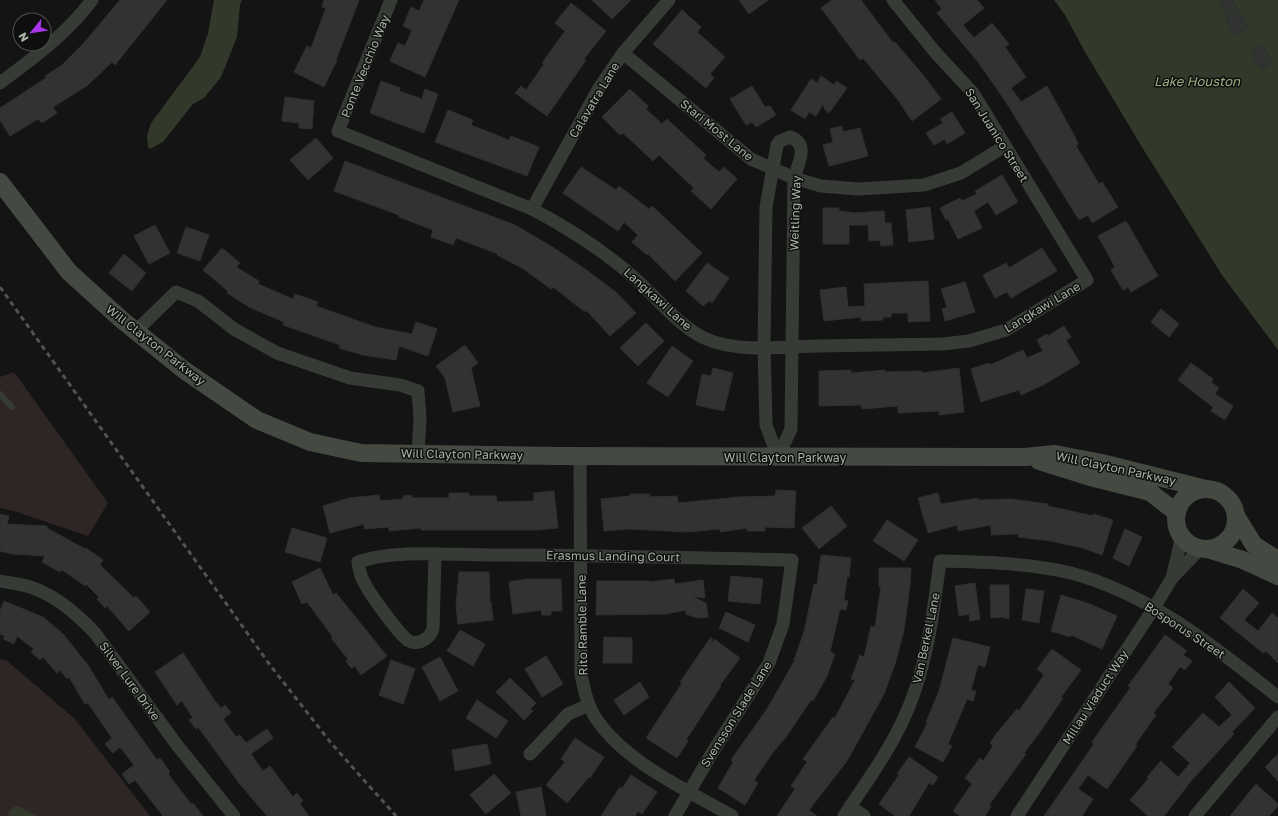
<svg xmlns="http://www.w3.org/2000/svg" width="1278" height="816" viewBox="0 0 1278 816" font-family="'Golos Text',sans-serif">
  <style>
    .green { fill: #2e2625 }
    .water { fill: #32382a }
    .building { fill: #313330; stroke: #2d302d }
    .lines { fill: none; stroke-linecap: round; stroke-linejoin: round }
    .lane { stroke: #373b36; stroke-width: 6 }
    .street { stroke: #373b36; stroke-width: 13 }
    .secondary { stroke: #444942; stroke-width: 18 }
    .rail { stroke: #4f544d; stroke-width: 3; stroke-dasharray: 5 4; stroke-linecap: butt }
    .labels { text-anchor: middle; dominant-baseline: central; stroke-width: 3; stroke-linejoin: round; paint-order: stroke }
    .street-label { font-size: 12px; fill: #aab4a5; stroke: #0e0f0e }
    .water-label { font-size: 13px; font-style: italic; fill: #99af7d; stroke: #0e0f0e }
  </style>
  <rect width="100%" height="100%" fill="#131413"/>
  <g class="green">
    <path d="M14,372L108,503L88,536L17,512L0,508V377Z"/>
    <path d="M0,659L7,661L74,718L150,816H0Z"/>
  </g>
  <g class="water">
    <path d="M214,0H242L240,5L237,37L221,77L204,98L193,104L163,142L150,149L148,147L147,136L151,123L200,57L208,33Z"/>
    <path d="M1054,0H1278V350L1222,275L1140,144L1085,52L1065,15Z"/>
    <path d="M15,806L20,807L37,816H10L7,814Z"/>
  </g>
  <g class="building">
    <path d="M120,0H167L115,65L112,62L88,85L53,107L57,113L42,123L38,119L10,136L0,120V108L46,78L45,76L62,65L83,44Z"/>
    <path d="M324,0H359L336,60H337L324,87L294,72L307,46L311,48L326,8L322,7Z"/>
    <path d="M424,0H459L425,77L390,61L398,43L405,46L412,30L403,26L411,7L419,11Z"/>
    <path d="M592,0H631L612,19Z"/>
    <path d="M739,0H768L749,14Z"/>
    <path d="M832,0H861L893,43L895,42L923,75L941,99L912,121L898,100L863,58L860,60L821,8Z"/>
    <path d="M935,0H977L984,8L963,25L974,38L992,23L1009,44L1005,47L1026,77L1011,88L1021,102L1047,86L1074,135L1078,144L1076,146L1099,184L1102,182L1118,207L1092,223L1088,215L1079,220L1004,99L978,62L937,13L942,9Z"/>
    <path d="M1218,0H1232L1249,27L1235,36L1225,19L1228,17Z"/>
    <path d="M571,3L606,31L584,59L586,60L547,116L515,93L521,86L526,90L544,64L542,63L565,31L555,23Z"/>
    <path d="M682,10L701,27L697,32L725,57L710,74L714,78L706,88L653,44Z"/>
    <path d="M1262,45L1273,62L1261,70L1250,52Z"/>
    <path d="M821,76L834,85L836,81L847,88L829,113L825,110L823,104L816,116L809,112L805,119L791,110L811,79L817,83Z"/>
    <path d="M381,81L400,88L399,91L422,99L425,89L438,94L424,133L370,113Z"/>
    <path d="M752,86L765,107L770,106L776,115L756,127L752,122L746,125L730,99Z"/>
    <path d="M630,89L648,106L646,109L662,124L667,119L706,155L703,158L719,172L724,167L737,179L711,209L691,191L694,188L659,155L653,161L623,133L620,135L602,117Z"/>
    <path d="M285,97L314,101L312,129L299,128V123L282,121Z"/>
    <path d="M448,110L473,120L471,125L509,140L511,136L539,147L527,176L435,142Z"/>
    <path d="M952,112L965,133L947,144L945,139L934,145L926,133L943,123L940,119Z"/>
    <path d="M842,126L843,132L860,128L868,156L829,166L823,145L833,142L830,129Z"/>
    <path d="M316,138L333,158L308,180L290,160Z"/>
    <path d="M345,161L515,225L554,248L585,269L617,293L636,313L610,336L586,310L585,312L553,287L551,289L522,268L497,255L498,254L456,238L453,245L431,237L433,230L399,217V215L334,191Z"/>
    <path d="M581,167L616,190L619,186L649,209L652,206L702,253L675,281L648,254L647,255L632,242L638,235L624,222L618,231L563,193Z"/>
    <path d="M1002,175L1018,202L996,215L988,202L974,211L982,228L958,239L948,219L946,220L940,208L960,198L962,201L977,194L975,191Z"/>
    <path d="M930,207L934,239L909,242L906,210Z"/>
    <path d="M823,208H839V211L854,213L884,211L885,223H891L893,245L881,246L880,240L869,241L868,225H849V244H823Z"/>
    <path d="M1126,221L1158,276L1131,292L1128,287L1123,290L1111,270L1115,267L1098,236Z"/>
    <path d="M155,225L170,253L149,264L134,236Z"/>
    <path d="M186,227L209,235L200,261L177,253Z"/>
    <path d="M222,248L240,263L236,267L259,281L258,284L293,299L295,294L318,302L316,306L375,327L412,334L416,322L437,329L428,356L399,346L396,360L363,355L339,348L340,345L283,325L284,322L249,307L227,293L228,291L203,270Z"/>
    <path d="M1042,248L1057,271L1011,298L1007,292L995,298L983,275L1006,263L1009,268Z"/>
    <path d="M124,254L146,273L132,291L109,273Z"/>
    <path d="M707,263L729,278L712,303L709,301L703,306L686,291Z"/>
    <path d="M928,281L930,321L908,322V313H891V317H883V320L861,321V317L824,321L820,290L846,287L848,307L865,306L864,284Z"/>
    <path d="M965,282L975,312L945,321L942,309L947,307L941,289Z"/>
    <path d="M1161,309L1179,324L1169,337L1151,322Z"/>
    <path d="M646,323L664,341L638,366L620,348Z"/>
    <path d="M1064,326L1071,337L1066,340L1080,363L1045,384L1021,395L1019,390L981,402L971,369L989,363L990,365L1023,350L1027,358L1043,351L1037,340L1047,334L1048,336Z"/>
    <path d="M465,345L478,363L471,368L480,406L453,412L445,378L436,366Z"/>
    <path d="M672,346L693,361L668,397L647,383Z"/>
    <path d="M1191,363L1213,379L1211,382L1219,388L1215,394L1233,406L1225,420L1211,411L1213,407L1178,380Z"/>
    <path d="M713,368L733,373L724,411L696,405L702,374L711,376Z"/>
    <path d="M959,368L964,412L939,415V411L898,413V406L862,409L861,405L819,406V371L851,370V373L885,370V372L922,371V373Z"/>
    <path d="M776,490L796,491L794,528L765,527V531H747V528L720,532V529L686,532L630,529L604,531L601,499L630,496V494H650V497L677,496L678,503L739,497L775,496Z"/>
    <path d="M554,491L558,528L537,530H421V528L389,531V527L364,529V524L330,533L323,506L349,498L379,495L380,501L403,499V496L412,495V498H449V493H469V496H496L497,502L534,501V493Z"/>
    <path d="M938,493L941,504L978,498V500L1011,499L1048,504V506L1093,516V514L1113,520L1102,555L1083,548L1051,541L1018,537L1019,534L991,535V525L958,531L957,525L928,533L918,498Z"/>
    <path d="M831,506L847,526L819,549L802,528Z"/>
    <path d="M0,514L9,516L7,524L47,526V528L85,549L86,548L103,560L100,565L134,598L136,596L150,612L129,631L107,606L105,608L97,599L99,597L86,584L85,586L61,569L60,572L42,562L45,556L12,554L0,551Z"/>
    <path d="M887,520L918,540L904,561L873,541Z"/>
    <path d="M292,528L327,538L320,562L285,552Z"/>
    <path d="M1125,529L1142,537L1129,566L1113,558Z"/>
    <path d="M821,555L851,558L849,577H847L844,600L848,601L846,610L840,609L830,652L835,654L827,676L813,701L811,700L786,737L774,751L754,780L758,783L745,805L718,788L733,762L731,760L767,709L795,660H794L804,632L814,584L817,585Z"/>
    <path d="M320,568L333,595L336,593L387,656L361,675L355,666L351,668L346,661L348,659L331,638L333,637L307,602L302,604L292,582Z"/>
    <path d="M879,568H911L910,586L904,630L895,664L884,694L847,761L809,810L817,816H777L795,789L791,786L807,762L803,759L833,717L835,718L855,680L851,679L860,655L864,657L871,626L875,627L881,587H879Z"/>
    <path d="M459,572H489L490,602H491L493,620L458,624L456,606Z"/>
    <path d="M731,576L763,579L760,604L728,601Z"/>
    <path d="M527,579H561L562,611H551V615H542L541,610L513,614L509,582Z"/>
    <path d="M674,579L675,584L703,580L705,598L691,596L706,603L708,617L697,618L686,614V610L666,614L596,615L597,581H650V582Z"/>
    <path d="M975,583L980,619L970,621L969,614L959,616L955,586Z"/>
    <path d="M990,585H1009V619L1002,617L991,618Z"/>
    <path d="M1026,589L1044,591L1039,623L1022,620Z"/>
    <path d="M1243,589L1259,603L1244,620L1258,631L1272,613L1278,618V663L1266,651L1263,653L1220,618Z"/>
    <path d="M1061,595L1090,604L1117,616L1102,649L1071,635L1070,637L1051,631Z"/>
    <path d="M4,601L43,617L63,634L88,665L109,700L112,697L157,760L160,758L170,772L168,774L192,805L193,803L203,816H163L135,780L129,784L122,774L134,765L120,747L113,753L105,744L112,738L88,703L85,704L69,677L67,679L60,670L57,673L43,657L40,660L31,652L34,649L17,636L14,644L3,639L5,636L0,634V611Z"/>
    <path d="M726,612L755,625L748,642L719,628Z"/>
    <path d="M460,630L485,644L473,666L447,651Z"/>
    <path d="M1165,635L1187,651L1183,655L1192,661L1185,670L1180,667L1168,684L1173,688L1153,713L1156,715L1135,745L1137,746L1107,789L1088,775L1078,789L1093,799L1082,816H1044L1094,744L1092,742L1131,687L1128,686Z"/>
    <path d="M604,637L632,638V663H603Z"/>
    <path d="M711,637L712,644L714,639L740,658L720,685L721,686L686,740L688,741L677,758L646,738L682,683L680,682Z"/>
    <path d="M953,638L990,647L985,667L978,665L971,690L976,691L973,701L967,699L948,744L952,746L943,762L915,747L928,722H926L939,691Z"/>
    <path d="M1052,649L1081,670L1061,697L1063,698L1042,729L1024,753L1026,754L989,805L991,806L985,816H960L953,811L972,784L965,778L980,758L983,761L993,746L990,743L996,734L1017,709L1019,711L1044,675L1037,669Z"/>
    <path d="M183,653L215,701L221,708L225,705L231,713L223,719L236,737L240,735L246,743L267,729L273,738L251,754L263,771L270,766L293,797L297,793L303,801L300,804L309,816H267L239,783L198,727L196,729L189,720L193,718L182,701L177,705L155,672Z"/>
    <path d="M546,656L563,684L542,697L525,669Z"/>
    <path d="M440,657L458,691L440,701L422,667Z"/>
    <path d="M391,660L415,669L403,704L379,695Z"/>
    <path d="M510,678L536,703L530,709L533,711L524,720L496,692Z"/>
    <path d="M640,682L649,697L624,715L614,700Z"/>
    <path d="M1229,682L1255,708L1232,732L1234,734L1191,781L1164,816H1148L1130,800L1149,778L1147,777L1161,761L1178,777L1190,763L1172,747L1203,713L1219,727L1232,715L1215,697Z"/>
    <path d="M477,700L508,721L496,738L466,718Z"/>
    <path d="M575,738L604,757L590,778L589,777L567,803L546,785L565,762L561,759Z"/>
    <path d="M487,744L491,764L455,771L452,750Z"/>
    <path d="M1278,754V781L1265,767Z"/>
    <path d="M909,757L938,777L933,785L929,783L909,816H895L879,804L899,775L897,774Z"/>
    <path d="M494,774L511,793L486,814L470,795Z"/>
    <path d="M631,775L657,792L642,814L638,811L635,816H601L620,787L622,789Z"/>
    <path d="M1256,784L1278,804V806L1269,816H1230Z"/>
    <path d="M541,787L546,816H521L516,792Z"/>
  </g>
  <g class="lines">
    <path class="lane" d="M0,394L12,407"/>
    <g class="street">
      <path d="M391,0L338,131L532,209C570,229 606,252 638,281C658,299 679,326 704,338C736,353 783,347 818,346C860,345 901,345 943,344L969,341L1006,330L1087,280L973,93L935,52L893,0"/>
      <path d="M623,53L751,159L794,178L821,186L858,189L924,185L961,173L1005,146"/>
      <path d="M0,83C33,58 67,34 92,0"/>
      <path d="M790,137C810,144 798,164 794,178L791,429L778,457L766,425L764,347L766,207L777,145L780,141Z"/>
      <path d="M532,209L599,88L623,53L669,0"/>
      <path d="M136,331L176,292L198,301L234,329L277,353L350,378L400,385L418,391L420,419L418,453"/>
      <path d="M580,456L581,674C584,689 587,704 595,717C624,762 687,790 732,816"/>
      <path d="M435,555L433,629C430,638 419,646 409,641C400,636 369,593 364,582C360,576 359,569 358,562C395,549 451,555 491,555C591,555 691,558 792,560L783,624L769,663L712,753L675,816"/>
      <path d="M1173,574L1182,536"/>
      <path d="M0,581C10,583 21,584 30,587C56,595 78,615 95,633L177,745L234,816"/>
      <path d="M530,754L568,714L589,705"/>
      <path d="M850,806L864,816"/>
      <path d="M844,816C865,784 888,753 904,718C927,669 933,614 940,561C984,562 1029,563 1071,573C1150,594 1215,647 1278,697"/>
      <path d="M1017,816L1154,608L1172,578L1200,549"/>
      <path d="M1195,816L1278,717"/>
    </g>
    <g class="secondary">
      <path d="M0,182L69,272L122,320L184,370L257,420L310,442L361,453L558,456L1025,457L1055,454L1102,463L1206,489"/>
      <path d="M1039,461L1090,477L1150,492L1177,513"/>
      <circle cx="1206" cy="519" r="30"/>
      <path d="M1236,516L1254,545L1278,560"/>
      <path d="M1207,549L1243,560L1278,576"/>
    </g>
    <path class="rail" d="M0,287L270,665L331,743L396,816"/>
  </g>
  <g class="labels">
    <g class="street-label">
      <text transform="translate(365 66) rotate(-68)">Ponte Vecchio Way</text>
      <text transform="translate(594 100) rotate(-59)">Calavatra Lane</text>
      <text transform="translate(717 130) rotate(39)">Stari Most Lane</text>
      <text transform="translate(997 135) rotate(58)">San Juanico Street</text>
      <text transform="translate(795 213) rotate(-88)">Weitling Way</text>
      <text transform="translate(658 299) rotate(42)">Langkawi Lane</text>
      <text transform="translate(1042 307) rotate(-31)">Langkawi Lane</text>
      <text transform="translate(156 345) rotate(38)">Will Clayton Parkway</text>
      <text transform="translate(462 454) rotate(1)">Will Clayton Parkway</text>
      <text x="785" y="457">Will Clayton Parkway</text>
      <text transform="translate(1116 468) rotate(12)">Will Clayton Parkway</text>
      <text transform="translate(613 556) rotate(1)">Erasmus Landing Court</text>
      <text transform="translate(582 625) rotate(-91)">Rito Ramble Lane</text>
      <text transform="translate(1185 630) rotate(33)">Bosporus Street</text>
      <text transform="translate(926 638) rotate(-78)">Van Berkel Lane</text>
      <text transform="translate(130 681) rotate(54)">Silver Lure Drive</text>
      <text transform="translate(1095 697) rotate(-57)">Millau Viaduct Way</text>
      <text transform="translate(736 714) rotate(-58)">Svensson Slade Lane</text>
    </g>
    <g class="water-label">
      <text x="1197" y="81">Lake Houston</text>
    </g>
  </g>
  <g transform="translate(32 32) rotate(240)"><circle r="19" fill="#0e0f0e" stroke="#4c514a"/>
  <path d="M0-3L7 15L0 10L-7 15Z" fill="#a835ea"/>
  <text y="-6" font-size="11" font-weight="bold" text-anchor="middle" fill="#aab4a5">N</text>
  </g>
</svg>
